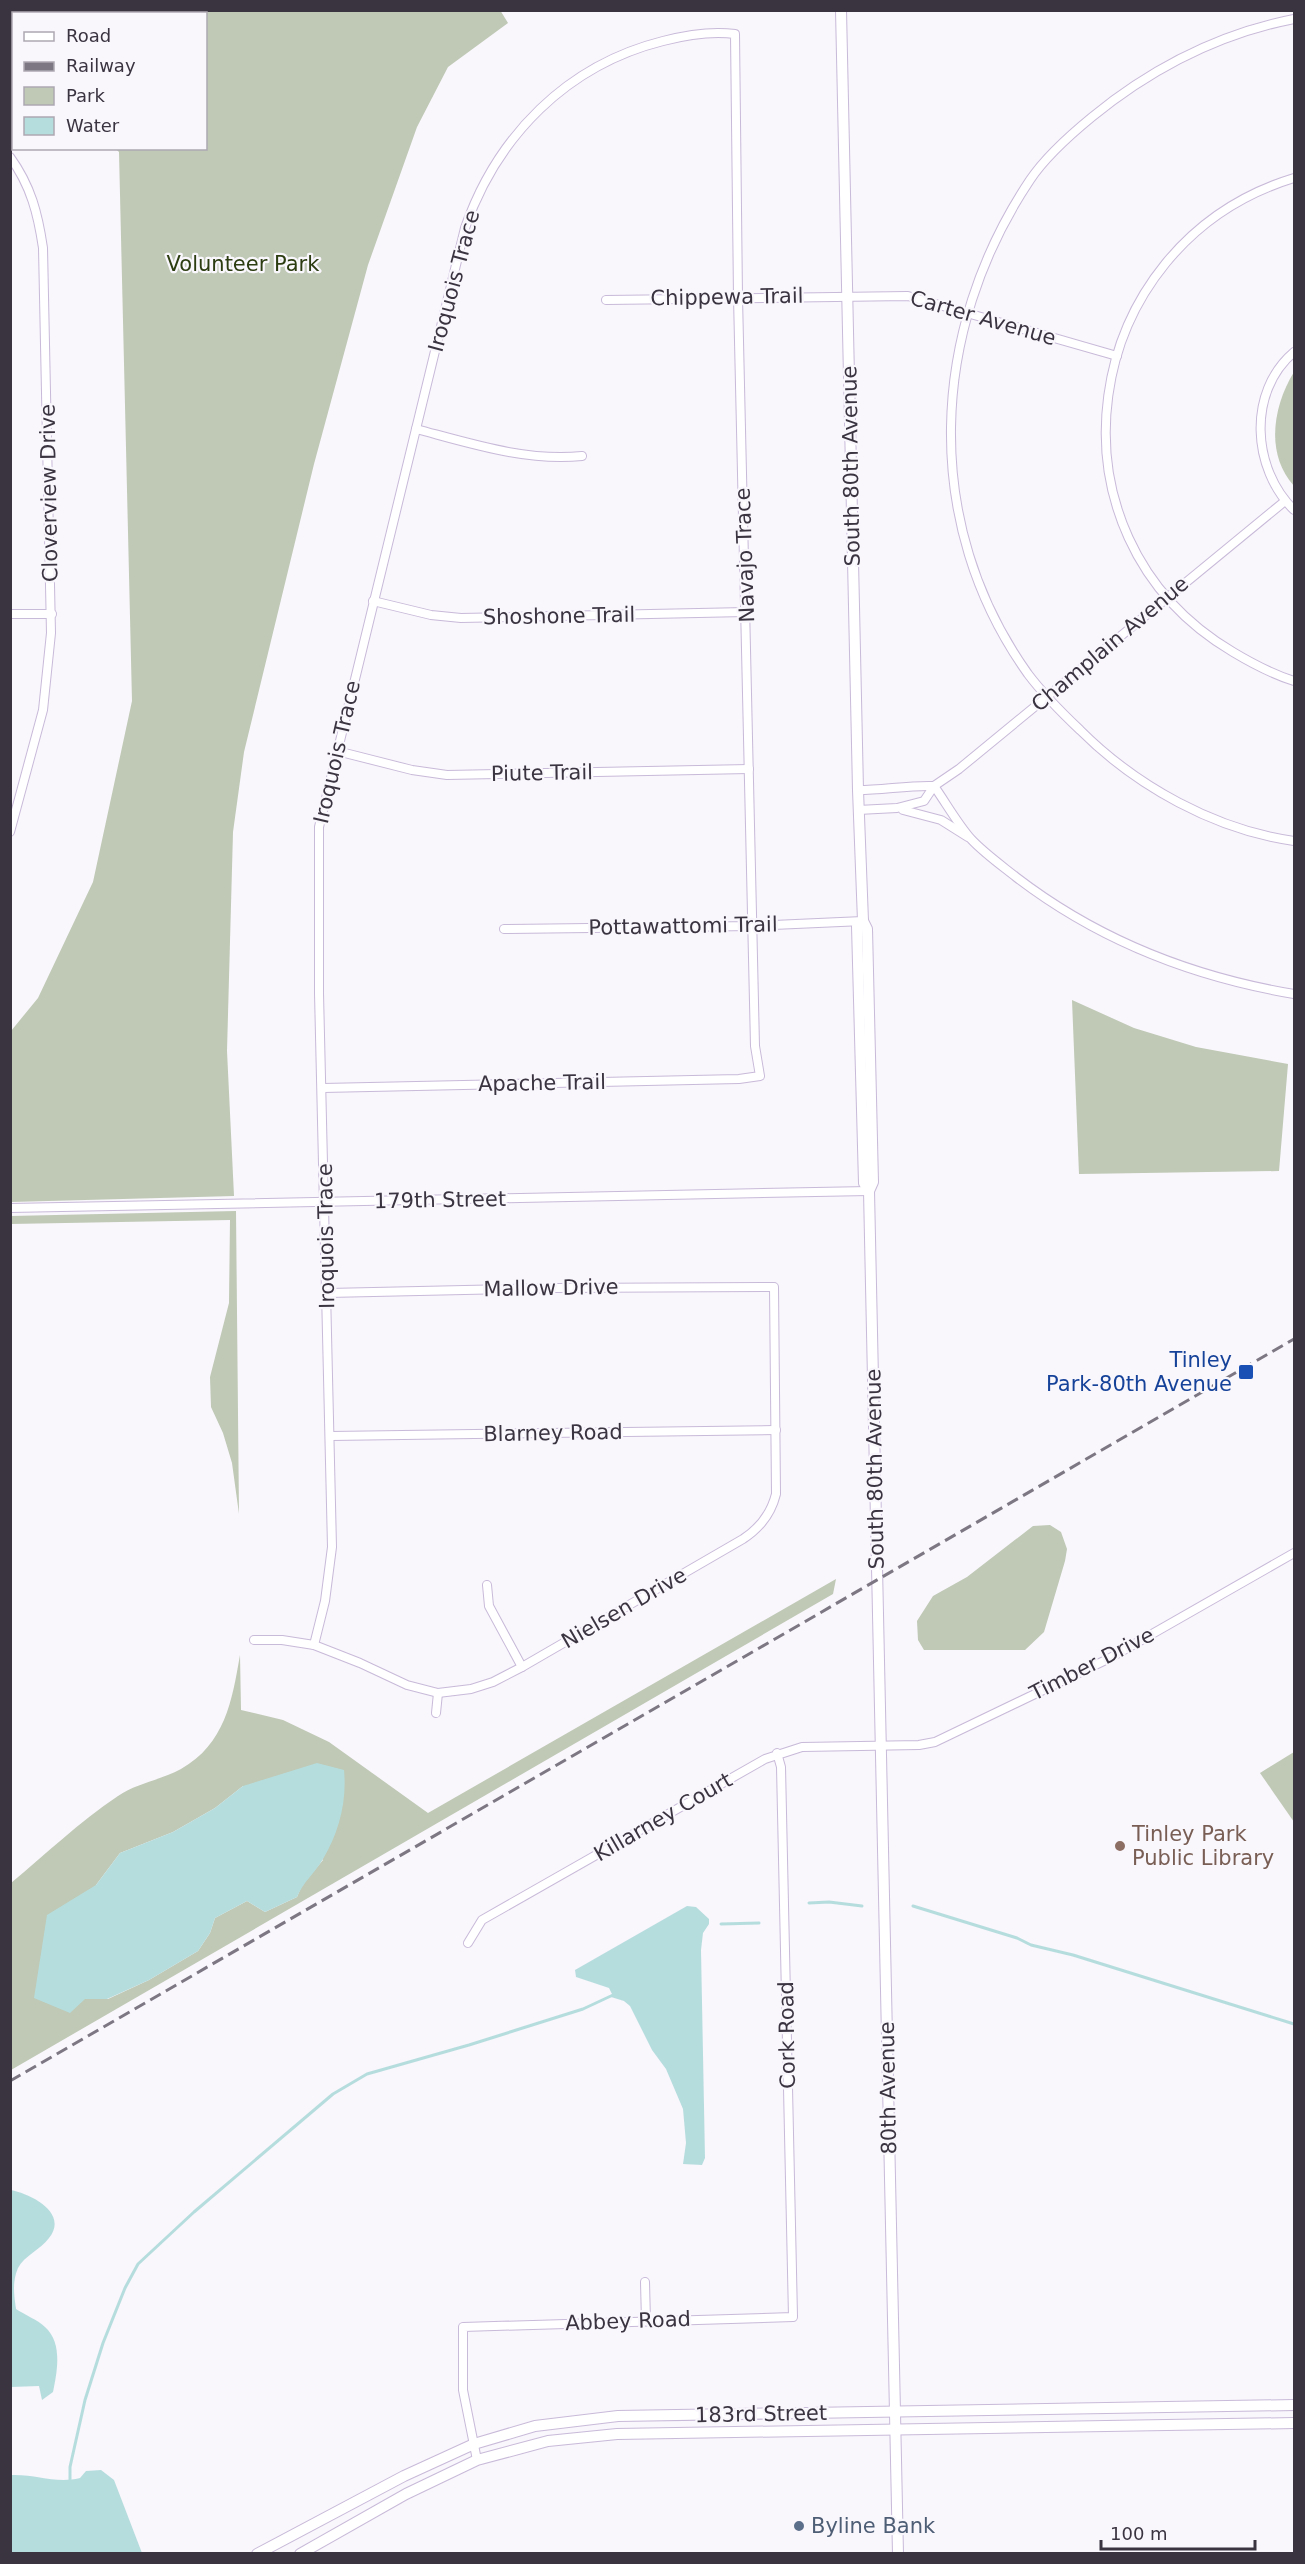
<svg xmlns="http://www.w3.org/2000/svg" width="1305" height="2564" viewBox="0 0 1305 2564" font-family="'DejaVu Sans',sans-serif">
  <style>
    .green { fill: #bfc9b5; fill-rule: evenodd }
    .water { fill: #b6ddde }
    .lines { fill: none; stroke-linecap: round; stroke-linejoin: round }
    .stream { stroke: #b6ddde; stroke-width: 3 }
    .minor-casing { stroke: #c8bad9; stroke-width: 10 }
    .tertiary-casing { stroke: #c8bad9; stroke-width: 12 }
    .minor { stroke: #fff; stroke-width: 8 }
    .tertiary { stroke: #fff; stroke-width: 10 }
    .rail { stroke: #7c7782; stroke-width: 3; stroke-dasharray: 12 6; stroke-linecap: butt }
    .transit-dot { fill: #1a4fb4; stroke: #f9f6fc; stroke-width: 2 }
    .education-dot { fill: #8d6e63; stroke: #f9f6fc; stroke-width: 2 }
    .service-dot { fill: #5c6f8a; stroke: #f9f6fc; stroke-width: 2 }
    .labels { text-anchor: middle; dominant-baseline: central; stroke-width: 4.5; stroke-linejoin: round; paint-order: stroke }
    .park-label { font-size: 21px; fill: #2c3d11; stroke: #f9f6fc }
    .street-label { font-size: 21px; fill: #3a3441; stroke: #f9f6fc }
    .transit-label { font-size: 21px; fill: #164399; stroke: #f9f6fc; text-anchor: end }
    .education-label { font-size: 21px; fill: #785e54; stroke: #f9f6fc; text-anchor: start }
    .service-label { font-size: 21px; fill: #4e5e75; stroke: #f9f6fc; text-anchor: start }
  </style>
  <rect width="100%" height="100%" fill="#f9f6fc"/>
  <g class="green">
    <path d="M11,10H500L508,23L448,67L417,127L368,265L314,464L244,752L233,832L227,1051L234,1196L11,1202V1031L38,998L93,882L132,701L119,152L116,149L206,148V14H14L13,22Z"/>
    <path d="M1294,372V486C1265,454 1273,406 1294,372Z"/>
    <path d="M1072,1000L1134,1028L1196,1047L1288,1064L1279,1171L1079,1174Z"/>
    <path d="M236,1211L239,1514L232,1463L223,1433L211,1407L210,1377L229,1303L230,1220L10,1224L11,1216Z"/>
    <path d="M1050,1525L1061,1532L1067,1549L1065,1561L1044,1632L1025,1650H924L918,1640L917,1621L933,1596L967,1577L1033,1526Z"/>
    <path d="M836,1579L833,1594L11,2070V1883C46,1854 79,1822 118,1796C137,1783 161,1780 181,1769C225,1744 232,1701 240,1655L241,1710L283,1720L329,1742L428,1813ZM243,1786L323,1860L302,1885L297,1897L265,1912L247,1901L215,1918L210,1933L198,1951L149,1980L108,1999H85L96,1885L120,1853L173,1832L215,1808Z"/>
    <path d="M1294,1752V1822L1260,1773Z"/>
  </g>
  <g class="water">
    <path d="M317,1763L344,1770C347,1802 339,1832 323,1859C315,1873 303,1882 297,1897L265,1912L247,1901L215,1918L210,1933L198,1951L149,1980L107,1999H85L70,2013L34,1998L47,1915L96,1885L120,1853L173,1832L215,1808L243,1786Z"/>
    <path d="M687,1906L696,1907L709,1919V1924L703,1933L701,1950L705,2158L702,2165L683,2164L686,2143L683,2109L666,2069L652,2050L630,2006L624,2001L611,1997L612,1994L609,1988L576,1977L575,1970Z"/>
    <path d="M11,2190C31,2194 69,2213 49,2238C41,2249 24,2256 18,2268C12,2282 14,2295 16,2309C25,2315 38,2320 45,2327C63,2343 57,2372 53,2392L42,2400L39,2386L11,2387Z"/>
    <path d="M101,2470L114,2480L142,2553H11V2475C37,2474 55,2484 80,2478L86,2471Z"/>
  </g>
  <g class="lines">
    <g class="stream">
      <path d="M809,1903L829,1902L862,1906"/>
      <path d="M913,1906L1017,1938L1031,1945L1073,1955L1294,2024"/>
      <path d="M721,1924L759,1923"/>
      <path d="M70,2483V2467L85,2400L103,2343L125,2288L138,2264L194,2212L333,2094L367,2074L469,2045L583,2009L613,1995"/>
    </g>
    <g class="minor-casing">
      <g id="minor">
        <path d="M1294,19C1218,34 1152,68 1092,117C1070,135 1046,156 1030,180C929,331 921,524 1028,674C1043,694 1061,712 1080,730C1136,786 1215,830 1294,841"/>
        <path d="M10,157C31,186 38,214 43,248L51,633L43,710L10,832"/>
        <path d="M1294,178C1078,244 1035,535 1233,652C1253,664 1272,674 1294,681"/>
        <path d="M606,300L908,296L1117,356"/>
        <path d="M1294,352C1247,392 1252,469 1294,510"/>
        <path d="M416,429C469,443 527,462 582,456"/>
        <path d="M373,601L431,615L461,618L746,612"/>
        <path d="M10,614H52"/>
        <path d="M337,751L412,770L447,775L749,769"/>
        <path d="M934,786C946,803 957,823 971,839C984,853 1001,865 1016,877C1098,940 1193,977 1294,994"/>
        <path d="M858,790C883,790 909,785 934,786"/>
        <path d="M858,810L897,808L924,801L934,786L959,769L1285,501"/>
        <path d="M903,810L941,820L968,837"/>
        <path d="M504,929L753,926L863,921"/>
        <path d="M10,1208L869,1191"/>
        <path d="M331,1436L776,1430"/>
        <path d="M487,1585L489,1606L522,1667"/>
        <path d="M254,1640H282L314,1645L360,1663L407,1685L438,1693L471,1689L493,1682L522,1667L743,1539C760,1528 771,1514 776,1494L774,1287L554,1288L328,1293"/>
        <path d="M314,1645L325,1601L332,1547L319,993V827L465,228C497,136 567,65 663,41C686,35 712,31 735,34L738,297L755,1046L760,1076L739,1079L323,1088"/>
        <path d="M436,1713L438,1693"/>
        <path d="M468,1943L482,1920L765,1759L802,1747L919,1745L935,1742L1110,1658L1294,1553"/>
        <path d="M645,2282L646,2321"/>
        <path d="M477,2460L463,2390V2327L793,2317L781,1767L777,1753"/>
      </g>
    </g>
    <g class="tertiary-casing">
      <g id="tertiary">
        <path d="M841,10L858,790L863,921L867,929L873,1182L869,1191L898,2554"/>
        <path d="M863,921L857,926L864,1183L869,1191"/>
        <path d="M257,2554L404,2476L474,2444L535,2426L618,2416L1294,2405"/>
        <path d="M300,2554L406,2494L477,2460L548,2441L617,2434L1294,2423"/>
      </g>
    </g>
    <use href="#minor" class="minor"/>
    <use href="#tertiary" class="tertiary"/>
    <path class="rail" d="M10,2081L1294,1339"/>
  </g>
  <rect class="transit-dot" x="1238" y="1364" width="16" height="16" rx="3"/>
  <circle class="education-dot" cx="1120" cy="1846" r="6"/>
  <circle class="service-dot" cx="799" cy="2526" r="6"/>
  <g class="labels">
    <g class="park-label">
      <text x="243" y="264">Volunteer Park</text>
    </g>
    <g class="street-label">
      <text transform="translate(454 281) rotate(-75)">Iroquois Trace</text>
      <text transform="translate(727 297) rotate(-1)">Chippewa Trail</text>
      <text transform="translate(983 318) rotate(16)">Carter Avenue</text>
      <text transform="translate(851 466) rotate(-91)">South 80th Avenue</text>
      <text transform="translate(49 493) rotate(-91)">Cloverview Drive</text>
      <text transform="translate(745 555) rotate(-92)">Navajo Trace</text>
      <text transform="translate(559 616) rotate(-1)">Shoshone Trail</text>
      <text transform="translate(1110 644) rotate(-40)">Champlain Avenue</text>
      <text transform="translate(337 752) rotate(-77)">Iroquois Trace</text>
      <text transform="translate(542 773) rotate(-1)">Piute Trail</text>
      <text transform="translate(683 926) rotate(-1)">Pottawattomi Trail</text>
      <text transform="translate(542 1083) rotate(-1)">Apache Trail</text>
      <text transform="translate(440 1200) rotate(-1)">179th Street</text>
      <text transform="translate(326 1236) rotate(-91)">Iroquois Trace</text>
      <text transform="translate(551 1288) rotate(-1)">Mallow Drive</text>
      <text transform="translate(553 1433) rotate(-1)">Blarney Road</text>
      <text transform="translate(875 1469) rotate(-91)">South 80th Avenue</text>
      <text transform="translate(624 1608) rotate(-30)">Nielsen Drive</text>
      <text transform="translate(1092 1664) rotate(-27)">Timber Drive</text>
      <text transform="translate(663 1817) rotate(-30)">Killarney Court</text>
      <text transform="translate(787 2035) rotate(-91)">Cork Road</text>
      <text transform="translate(888 2088) rotate(-91)">80th Avenue</text>
      <text transform="translate(628 2321) rotate(-2)">Abbey Road</text>
      <text transform="translate(761 2414) rotate(-1)">183rd Street</text>
    </g>
    <g class="transit-label">
      <text x="1232" y="1360">Tinley<tspan x="1232" dy="24">Park-80th Avenue</tspan></text>
    </g>
    <g class="education-label">
      <text x="1132" y="1834">Tinley Park<tspan x="1132" dy="24">Public Library</tspan></text>
    </g>
    <g class="service-label">
      <text x="811" y="2526">Byline Bank</text>
    </g>
  </g>
  <rect width="1305" height="2564" fill="none" stroke="#3a3441" stroke-width="24"/>
  <rect x="12" y="12" width="195" height="138" fill="#f9f6fc" stroke="#ada8b1" stroke-width="1.5"/>
  <rect x="24" y="32" width="30" height="9" fill="#ffffff" stroke="#ada8b1" stroke-width="1.5"/>
  <text x="66" y="42" font-size="18" fill="#3a3441">Road</text>
  <rect x="24" y="62" width="30" height="9" fill="#7c7782" stroke="#ada8b1" stroke-width="1.5"/>
  <text x="66" y="72" font-size="18" fill="#3a3441">Railway</text>
  <rect x="24" y="87" width="30" height="18" fill="#bfc9b5" stroke="#ada8b1" stroke-width="1.5"/>
  <text x="66" y="102" font-size="18" fill="#3a3441">Park</text>
  <rect x="24" y="117" width="30" height="18" fill="#b6ddde" stroke="#ada8b1" stroke-width="1.5"/>
  <text x="66" y="132" font-size="18" fill="#3a3441">Water</text>
  <path d="M1101 2540v9h154v-9" fill="none" stroke="#3a3441" stroke-width="3"/>
  <text x="1110" y="2540" font-size="18" fill="#3a3441" stroke="#f9f6fc" stroke-width="4.5" paint-order="stroke">100 m</text>
</svg>
